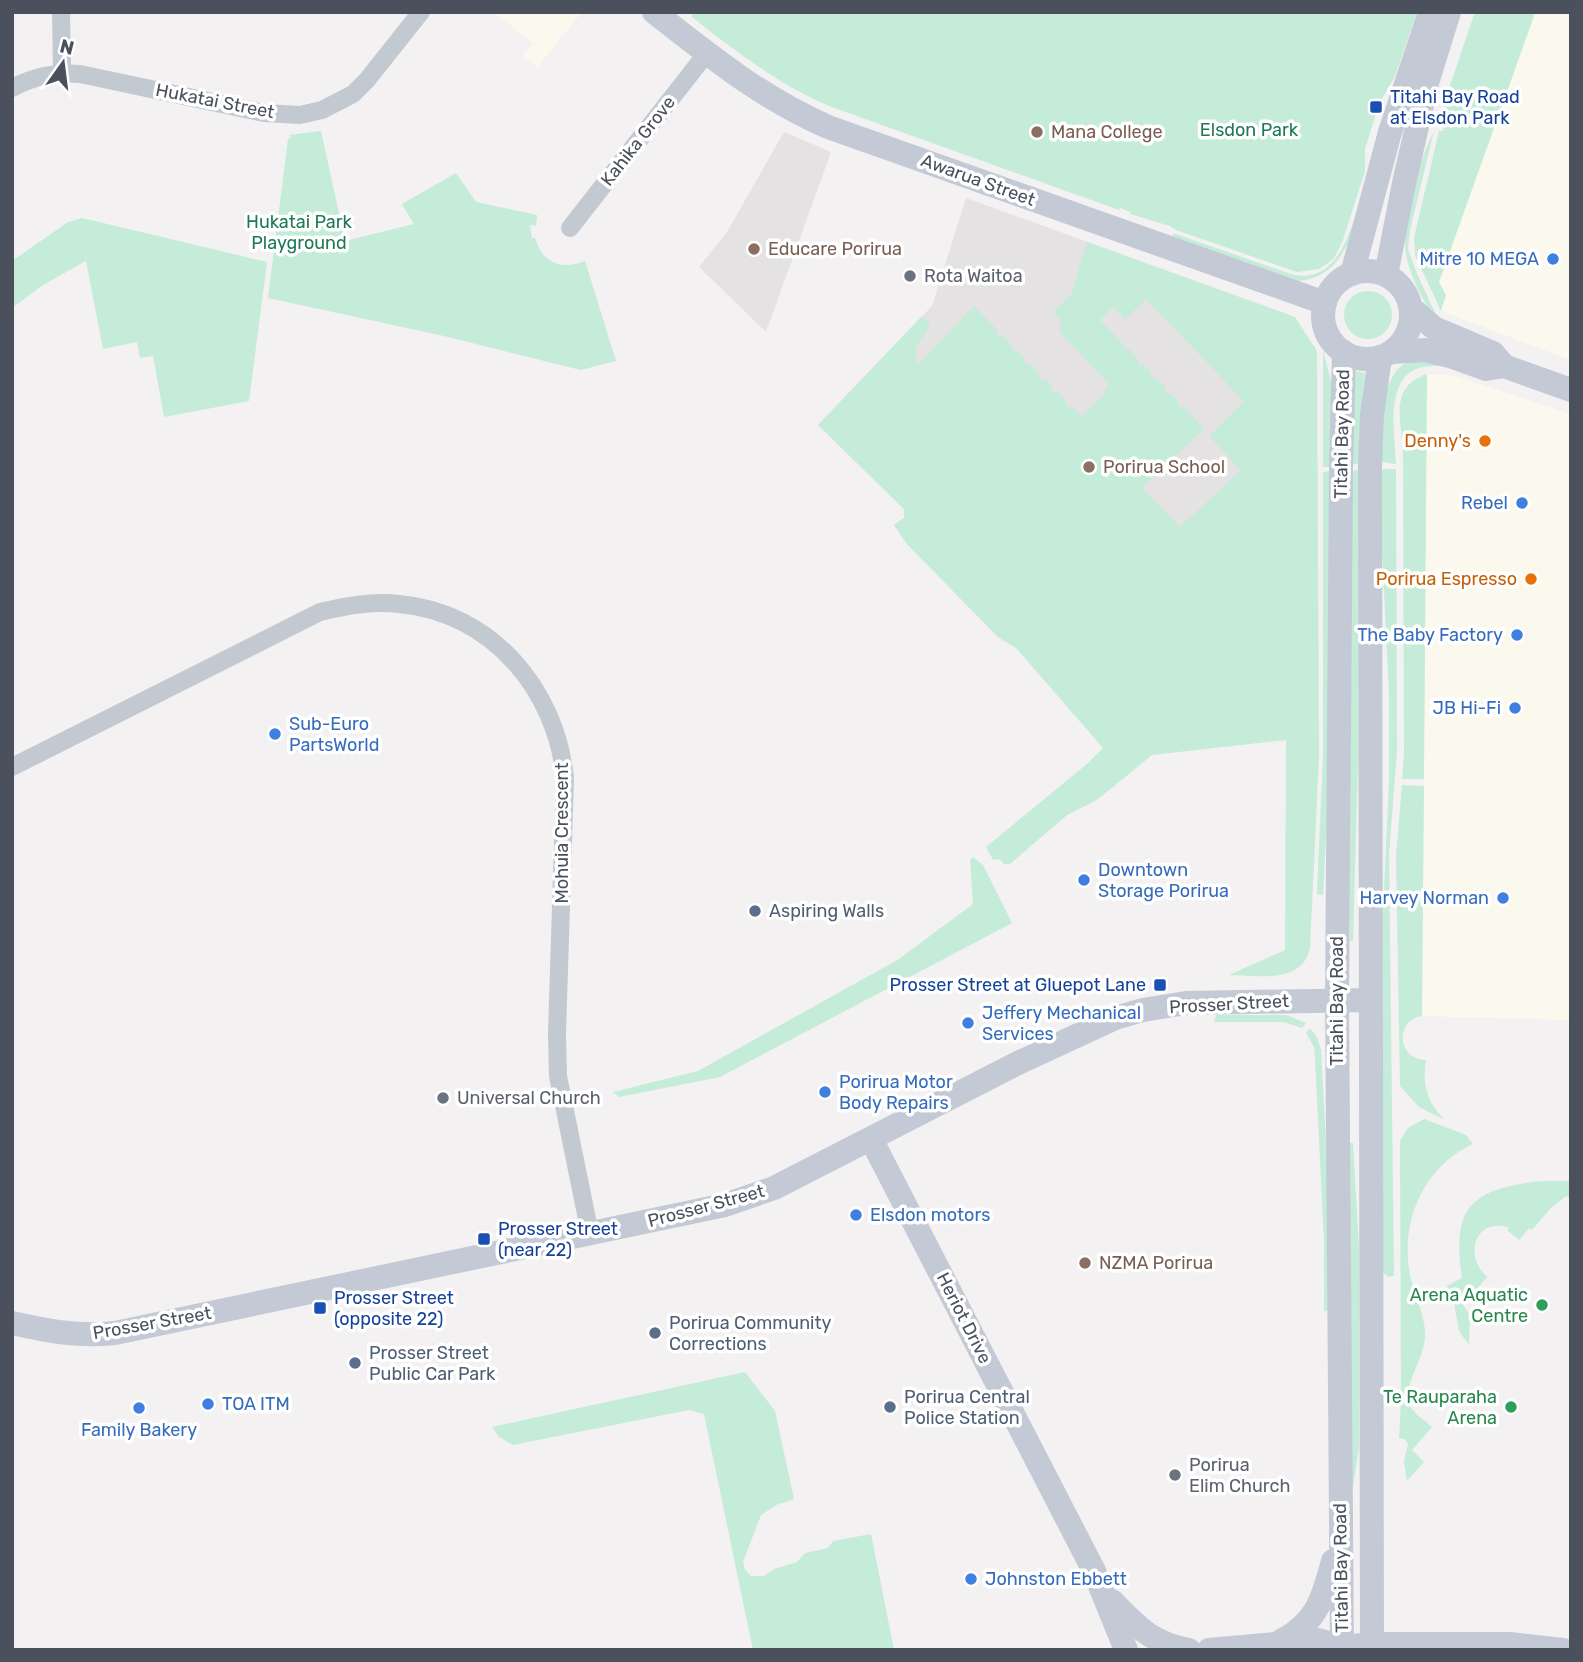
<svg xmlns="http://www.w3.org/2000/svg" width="1583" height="1662" viewBox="0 0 1583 1662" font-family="Rubik,sans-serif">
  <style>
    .commercial { fill: #fbf9ed }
    .education { fill: #e4e2e2 }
    .green { fill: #c4ecd8; fill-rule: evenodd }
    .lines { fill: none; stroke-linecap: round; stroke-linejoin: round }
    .street { stroke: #c3c9d1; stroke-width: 18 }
    .secondary { stroke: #c3cad6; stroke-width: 24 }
    .transit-dot { fill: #1a4fb4; stroke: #fff; stroke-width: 2.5 }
    .education-dot { fill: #8d6e63; stroke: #fff; stroke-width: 2.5 }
    .shop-dot { fill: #3f7fe0; stroke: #fff; stroke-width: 2.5 }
    .worship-dot { fill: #6b7280; stroke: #fff; stroke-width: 2.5 }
    .food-dot { fill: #e8710a; stroke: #fff; stroke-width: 2.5 }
    .service-dot { fill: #5c6f8a; stroke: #fff; stroke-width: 2.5 }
    .leisure-dot { fill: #2e9e5b; stroke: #fff; stroke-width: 2.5 }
    .labels { text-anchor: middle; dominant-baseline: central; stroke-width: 7; stroke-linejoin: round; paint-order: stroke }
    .transit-label { font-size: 18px; fill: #164399; stroke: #fff; text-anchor: start }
    .street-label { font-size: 18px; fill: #4a515d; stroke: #fff }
    .park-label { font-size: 18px; fill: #1f7958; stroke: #fff }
    .education-label { font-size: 18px; fill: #785e54; stroke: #fff; text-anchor: start }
    .shop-label { font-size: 18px; fill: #366cbe; stroke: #fff; text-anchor: start }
    .worship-label { font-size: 18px; fill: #5b616d; stroke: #fff; text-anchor: start }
    .food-label { font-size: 18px; fill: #c56008; stroke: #fff; text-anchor: end }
    .service-label { font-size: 18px; fill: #4e5e75; stroke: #fff; text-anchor: start }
    .leisure-label { font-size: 18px; fill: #27864d; stroke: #fff; text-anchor: end }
  </style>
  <rect width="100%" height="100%" fill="#f3f1f1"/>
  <g class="commercial">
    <path d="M494,12H582L537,67L523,55L533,43Z"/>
    <path d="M1533,12H1571V360L1441,311L1446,295L1439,282Z"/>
    <path d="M1427,374L1455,376L1571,414V1020L1422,1016Z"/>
  </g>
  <g class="education">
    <path d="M784,132L831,152L766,332L699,267L727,232Z"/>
    <path d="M966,198L1295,317L1316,732L1016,648L998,637L907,544L894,525L904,518V509L818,425L932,306Z"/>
  </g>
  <g class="green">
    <path d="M692,12H1417L1395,76L1379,104L1365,149V171L1343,240L1334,258L1327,264L1319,269L1297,272L1176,230L1170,226L1130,214V212L1120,208L1119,210L829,106C778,84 735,51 692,17Z"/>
    <path d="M1475,12H1533L1534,16L1439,282L1446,295L1441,311L1415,255L1414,238L1439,131H1443L1444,121L1440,120L1442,109Z"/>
    <path d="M321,131L345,241L414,224L402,204L456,173L476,202L537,215L536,226L530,225L532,238H535C543,264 561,270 585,261L616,361L581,370L444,336L268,298L288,139L292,137L289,135Z"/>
    <path d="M1434,131L1410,230L1408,249L1417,274L1436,315V321C1422,299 1407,272 1405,246C1402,210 1419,163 1434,131Z"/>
    <path d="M1368,174C1357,215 1351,277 1298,281L1173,237V233L1291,274C1345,288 1355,211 1368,174Z"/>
    <path d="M82,218L267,262L249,401L164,417L153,356L140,358L137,342L103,349L86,261L43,285L12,308V261L68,222Z"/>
    <path d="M1087,242L1295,317L1317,351L1319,756L1310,948C1302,985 1257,975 1229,975L1285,950L1286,740L1152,755L1097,800L1067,815L1010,864H1004L1000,859L993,860L986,847L1087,764L1103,748L1016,648L998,637L907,544L894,525L904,518V509L818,425L922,316L930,324C926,336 919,339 917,346C914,352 917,360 917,366L974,306L998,331L996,333L1000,337L1002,335L1012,346L1011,348L1014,352L1016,350L1025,359L1024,361L1027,365L1029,363L1040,374L1038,376L1042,380L1044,378L1052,387L1051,390L1054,393L1057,391L1067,402L1065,404L1069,408L1071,406L1082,416L1106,393L1104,390L1108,386L1107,382L1059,331L1061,320L1053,312L1072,293ZM1146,299L1244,401L1209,436L1241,470L1180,527L1142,488L1165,466L1163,464L1171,457L1173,458L1204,429L1183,406L1181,408L1178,404L1179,402L1170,393L1168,394L1165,391L1166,388L1156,378L1154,379L1150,375L1152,373L1143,364L1141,366L1137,362L1139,360L1129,349L1126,351L1123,347L1124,345L1100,320L1113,307L1125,319Z"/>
    <circle cx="1368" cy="315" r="24"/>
    <path d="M1323,350L1332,385L1331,467H1323Z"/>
    <path d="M1422,360L1442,366C1380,361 1395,425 1396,464L1382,462C1383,435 1378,377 1406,363C1410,361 1417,361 1422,360Z"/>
    <path d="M1355,371L1365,373L1361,410L1360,463L1351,465Z"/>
    <path d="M1427,374L1424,779H1402L1404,754L1403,450C1401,419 1389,387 1427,374Z"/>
    <path d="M1360,469L1358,762L1353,941H1350L1351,472Z"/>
    <path d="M1384,469H1396L1397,750L1389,855L1394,1276L1389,1277L1382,1272L1380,977L1389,782V694L1382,551L1381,470Z"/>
    <path d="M1331,471L1330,761L1323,895L1317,894L1323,756V472Z"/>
    <path d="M1402,785L1424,786L1422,1016C1395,1020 1396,1059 1426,1060C1422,1086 1427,1102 1445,1120L1419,1107L1400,1086L1396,856Z"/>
    <path d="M973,857L983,865L1012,923L720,1077L619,1097L613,1092L698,1071L899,959L973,904L970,860Z"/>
    <path d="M1216,1015H1286L1306,1023L1302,1028L1284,1022H1214Z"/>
    <path d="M1310,1028L1317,1037L1321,1050L1331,1232V1310L1324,1311V1242L1315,1058L1314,1047L1306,1033Z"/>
    <path d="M1424,1119L1466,1135L1473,1144C1423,1167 1400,1221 1410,1275C1414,1294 1424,1312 1425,1332C1427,1359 1398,1388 1412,1409C1417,1416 1426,1421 1432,1427L1412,1450L1424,1462L1407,1481L1404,1461L1408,1444L1405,1439L1399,1438L1401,1403L1400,1141L1408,1128Z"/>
    <path d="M1350,1143H1353L1359,1248V1447L1353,1487H1351Z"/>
    <path d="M1541,1181H1571V1199L1566,1196L1550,1209L1532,1230L1529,1228L1519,1240L1508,1231V1227C1474,1218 1464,1256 1487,1277L1463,1305L1470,1315L1469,1345L1459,1331L1454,1302L1447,1286L1462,1278C1451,1206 1472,1189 1541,1181Z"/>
    <path d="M745,1372L775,1411L794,1499L776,1505L761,1515L743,1562L745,1570L751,1576H764L774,1569L797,1562L805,1553L828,1548L833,1541L871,1534L894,1650H753L704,1414L689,1410L513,1445L499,1437L492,1427Z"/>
  </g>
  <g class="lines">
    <g class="street">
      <path d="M61,12L62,72"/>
      <path d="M12,88C35,76 55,72 80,74L264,113L300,115L322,110L353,94L367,80L421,12"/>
      <path d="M570,228L706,54"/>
      <path d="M12,767L320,612C346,606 371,601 399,604C491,612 556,689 565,778L557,1034L558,1076L590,1234"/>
    </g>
    <g class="secondary">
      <path d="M654,12C712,57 760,97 828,127L1325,303"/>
      <circle cx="1367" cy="315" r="44"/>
      <path d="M1352,274L1390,132L1430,12"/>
      <path d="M1386,275L1404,183L1427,83L1449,12"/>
      <path d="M1411,308L1434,328L1493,353L1504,366"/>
      <path d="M1392,352L1425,350L1450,356L1486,369L1504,366L1571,390"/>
      <path d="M871,1139L1094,1571L1126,1650"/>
      <path d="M12,1323C48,1331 78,1337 115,1333L725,1205L774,1188L1020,1062L1115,1018L1143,1010L1186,1003L1370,1000"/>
      <path d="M1112,1601C1138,1627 1151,1643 1189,1650"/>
      <path d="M1281,1641C1317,1623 1323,1598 1333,1561"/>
      <path d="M1209,1650L1318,1640L1342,1647L1372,1644H1510L1563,1650"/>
      <path d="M1342,1650L1337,1000L1341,469L1344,352"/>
      <path d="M1372,1650L1370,466L1372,415L1380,357"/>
    </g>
  </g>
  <g class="transit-dot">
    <rect x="1369" y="100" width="14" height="14" rx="3.5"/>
    <rect x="1153" y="978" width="14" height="14" rx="3.5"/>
    <rect x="477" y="1232" width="14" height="14" rx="3.5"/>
    <rect x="313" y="1301" width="14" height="14" rx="3.5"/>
  </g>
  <g class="education-dot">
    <circle cx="1037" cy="132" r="7"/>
    <circle cx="754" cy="249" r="7"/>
    <circle cx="1089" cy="467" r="7"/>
    <circle cx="1085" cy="1263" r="7"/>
  </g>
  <g class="shop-dot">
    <circle cx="1553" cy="259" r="7"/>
    <circle cx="1522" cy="503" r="7"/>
    <circle cx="1517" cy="635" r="7"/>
    <circle cx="1515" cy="708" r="7"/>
    <circle cx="275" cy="734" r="7"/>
    <circle cx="1084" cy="880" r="7"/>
    <circle cx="1503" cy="898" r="7"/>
    <circle cx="968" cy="1023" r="7"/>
    <circle cx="825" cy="1092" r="7"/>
    <circle cx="856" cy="1215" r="7"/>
    <circle cx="208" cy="1404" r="7"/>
    <circle cx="139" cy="1408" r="7"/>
    <circle cx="971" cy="1579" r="7"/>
  </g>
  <g class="worship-dot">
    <circle cx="910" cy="276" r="7"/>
    <circle cx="443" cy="1098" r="7"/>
    <circle cx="1175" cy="1475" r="7"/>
  </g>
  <g class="food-dot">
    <circle cx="1485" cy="441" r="7"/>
    <circle cx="1531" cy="579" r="7"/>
  </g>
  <g class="service-dot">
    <circle cx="755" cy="911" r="7"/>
    <circle cx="655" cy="1333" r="7"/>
    <circle cx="355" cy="1363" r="7"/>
    <circle cx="890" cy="1407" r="7"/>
  </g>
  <g class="leisure-dot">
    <circle cx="1542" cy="1305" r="7"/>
    <circle cx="1511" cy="1407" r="7"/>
  </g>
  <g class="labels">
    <g class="transit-label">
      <text x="1390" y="97">Titahi Bay Road<tspan x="1390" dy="21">at Elsdon Park</tspan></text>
      <text x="1146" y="985" text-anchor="end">Prosser Street at Gluepot Lane</text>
      <text x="498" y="1229">Prosser Street<tspan x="498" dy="21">(near 22)</tspan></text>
      <text x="334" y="1298">Prosser Street<tspan x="334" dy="21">(opposite 22)</tspan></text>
    </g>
    <g class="street-label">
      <text transform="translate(215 101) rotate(11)">Hukatai Street</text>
      <text transform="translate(638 141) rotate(-52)">Kahika Grove</text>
      <text transform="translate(978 180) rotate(20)">Awarua Street</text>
      <text transform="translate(1342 434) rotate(-89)">Titahi Bay Road</text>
      <text transform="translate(562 833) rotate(-90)">Mohuia Crescent</text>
      <text transform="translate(1337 1001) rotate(-90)">Titahi Bay Road</text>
      <text transform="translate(1229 1004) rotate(-3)">Prosser Street</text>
      <text transform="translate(706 1206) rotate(-15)">Prosser Street</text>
      <text transform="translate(964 1318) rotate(63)">Heriot Drive</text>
      <text transform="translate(152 1323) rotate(-10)">Prosser Street</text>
      <text transform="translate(1341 1568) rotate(-91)">Titahi Bay Road</text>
    </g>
    <g class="park-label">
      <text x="1249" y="130">Elsdon Park</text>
      <text x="299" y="222">Hukatai Park<tspan x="299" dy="21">Playground</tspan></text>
    </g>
    <g class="education-label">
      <text x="1051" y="132">Mana College</text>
      <text x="768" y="249">Educare Porirua</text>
      <text x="1103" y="467">Porirua School</text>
      <text x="1099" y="1263">NZMA Porirua</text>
    </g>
    <g class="shop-label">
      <text x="1539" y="259" text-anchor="end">Mitre 10 MEGA</text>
      <text x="1508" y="503" text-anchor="end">Rebel</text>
      <text x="1503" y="635" text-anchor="end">The Baby Factory</text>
      <text x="1501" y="708" text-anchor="end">JB Hi-Fi</text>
      <text x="289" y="724">Sub-Euro<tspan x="289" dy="21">PartsWorld</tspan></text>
      <text x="1098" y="870">Downtown<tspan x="1098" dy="21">Storage Porirua</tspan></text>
      <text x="1489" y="898" text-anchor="end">Harvey Norman</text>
      <text x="982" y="1013">Jeffery Mechanical<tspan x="982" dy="21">Services</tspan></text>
      <text x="839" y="1082">Porirua Motor<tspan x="839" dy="21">Body Repairs</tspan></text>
      <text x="870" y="1215">Elsdon motors</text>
      <text x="222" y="1404">TOA ITM</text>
      <text x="139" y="1430" text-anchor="middle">Family Bakery</text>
      <text x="985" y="1579">Johnston Ebbett</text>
    </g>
    <g class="worship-label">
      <text x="924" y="276">Rota Waitoa</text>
      <text x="457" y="1098">Universal Church</text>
      <text x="1189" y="1465">Porirua<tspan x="1189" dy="21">Elim Church</tspan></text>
    </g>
    <g class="food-label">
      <text x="1471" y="441">Denny's</text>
      <text x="1517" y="579">Porirua Espresso</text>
    </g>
    <g class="service-label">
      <text x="769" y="911">Aspiring Walls</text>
      <text x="669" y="1323">Porirua Community<tspan x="669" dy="21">Corrections</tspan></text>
      <text x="369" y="1353">Prosser Street<tspan x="369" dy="21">Public Car Park</tspan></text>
      <text x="904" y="1397">Porirua Central<tspan x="904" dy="21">Police Station</tspan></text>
    </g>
    <g class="leisure-label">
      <text x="1528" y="1295">Arena Aquatic<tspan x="1528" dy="21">Centre</tspan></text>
      <text x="1497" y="1397">Te Rauparaha<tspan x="1497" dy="21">Arena</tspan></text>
    </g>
  </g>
  <rect width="1583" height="1662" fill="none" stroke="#4a515d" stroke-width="28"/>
  <g transform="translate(63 63) rotate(14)" stroke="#ffffff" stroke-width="5" paint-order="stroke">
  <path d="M0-5L12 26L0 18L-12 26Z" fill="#4a515d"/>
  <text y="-10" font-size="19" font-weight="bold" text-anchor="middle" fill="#4a515d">N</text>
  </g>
</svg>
